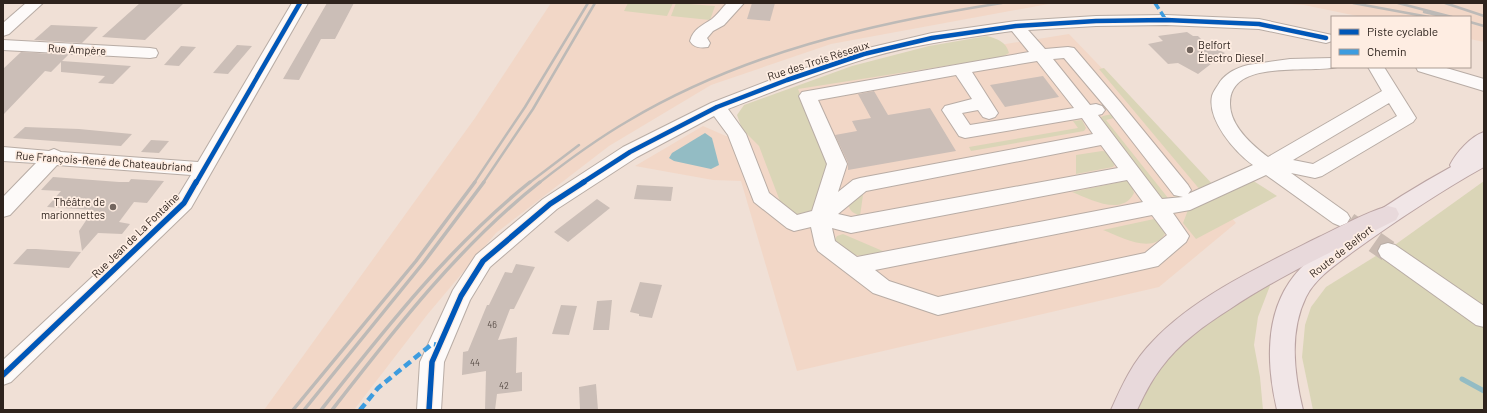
<svg xmlns="http://www.w3.org/2000/svg" width="1487" height="413" viewBox="0 0 1487 413" font-family="Barlow,sans-serif">
  <style>
    .built { fill: #f2d7c7 }
    .green { fill: #dad5b7 }
    .water { fill: #93bcc4 }
    .lines { fill: none; stroke-linecap: round; stroke-linejoin: round }
    .stream { stroke: #93bcc4; stroke-width: 5 }
    .building { fill: #cbbeb7 }
    .minor-tunnel { stroke: #c9bab1; stroke-width: 22; stroke-dasharray: 22 11; stroke-linecap: butt }
    .minor-casing { stroke: #b8aca5; stroke-width: 2 }
    .major-casing { stroke: #bba4a3; stroke-width: 2 }
    .highway-casing { stroke: #bba4a3; stroke-width: 2 }
    .minor { fill: #fdfaf9; fill-rule: evenodd }
    .major { fill: #f1e6e7; fill-rule: evenodd }
    .highway { fill: #e8d9db; fill-rule: evenodd }
    .rail-far1 { stroke: #bdbab7; stroke-width: 2.5 }
    .rail { stroke: #bdbab7; stroke-width: 3.5 }
    .quiet-far1 { stroke: #3d9cdf; stroke-width: 3.5; stroke-dasharray: 7 3.5; stroke-linecap: butt }
    .quiet { stroke: #3d9cdf; stroke-width: 4.5; stroke-dasharray: 8 4.5; stroke-linecap: butt }
    .cycleway-far1-casing { stroke: #feede2; stroke-width: 6 }
    .cycleway-casing { stroke: #feede2; stroke-width: 8 }
    .cycleway-far1 { stroke: #0057b8; stroke-width: 4.5 }
    .cycleway { stroke: #0057b8; stroke-width: 5.5 }
    .poi-dot { fill: #72655e; stroke: #feede2; stroke-width: 1.5 }
    .labels { text-anchor: middle; dominant-baseline: central; stroke-width: 3.5; stroke-linejoin: round; paint-order: stroke }
    .number-label { font-size: 9px; fill: #554a44 }
    .poi-label { font-size: 11px; fill: #2e231d; stroke: #feede2; text-anchor: start }
    .street-label { font-size: 11px; fill: #2e231d; stroke: #feede2 }
  </style>
  <rect width="100%" height="100%" fill="#f0e0d6"/>
  <g class="built">
    <path d="M551,3H1054L831,44L711,85L609,146L496,233L427,315L354,410H264L475,118Z"/>
    <path d="M1273,3H1484V42L1470,39V17H1362L1304,5Z"/>
    <path d="M1069,34L1117,84L1236,223L1159,287L797,371L741,181L713,180L635,166L703,126L726,136L750,132L749,105L868,66Z"/>
  </g>
  <g class="green">
    <path d="M628,3H673L667,16L624,11Z"/>
    <path d="M676,3L715,6L710,20L671,16Z"/>
    <path d="M987,36C997,39 1006,41 1009,53L1002,57L798,89L829,164L810,214L800,218L783,209L759,146L742,129L737,115L744,105L852,66L929,46Z"/>
    <path d="M1104,68L1215,187C1194,196 1182,207 1159,197L1100,118L1103,116L1112,114L1114,118L1106,120L1168,198L1201,191L1099,69Z"/>
    <path d="M1082,120L1086,128L1084,131L971,151L969,147L1078,128L1073,121Z"/>
    <path d="M1102,151L1108,152L1116,162L1113,167L1076,174V155Z"/>
    <path d="M1130,180L1134,193C1122,217 1090,199 1072,192Z"/>
    <path d="M1252,180L1277,196L1196,239L1183,223L1188,210Z"/>
    <path d="M1484,181V309L1392,247Z"/>
    <path d="M863,195L860,216C854,213 848,211 849,203L856,197Z"/>
    <path d="M1154,219L1161,221L1166,232C1154,256 1121,237 1103,230Z"/>
    <path d="M843,234L885,252L867,256L851,255L834,241L837,236Z"/>
    <path d="M1379,254L1484,328V410H1313L1302,357L1305,325L1311,307L1326,287Z"/>
    <path d="M1273,278L1258,317L1254,345L1260,377L1263,410H1136L1154,373L1184,337Z"/>
  </g>
  <path class="water" d="M705,133L712,138L719,165L711,169L674,161L669,158L672,153Z"/>
  <g class="lines">
    <path class="stream" d="M1462,379L1484,391"/>
  </g>
  <g class="building">
    <path d="M140,3H184L145,40L102,37Z"/>
    <path d="M327,3H354L335,39H321L299,80L283,79Z"/>
    <path d="M752,3H775L770,21L747,19Z"/>
    <path d="M51,25L98,27L82,43L34,40Z"/>
    <path d="M1187,32L1193,36H1198L1206,44L1225,53L1198,74L1178,63L1168,64L1148,44L1163,41L1158,36Z"/>
    <path d="M237,45L252,46L228,74L213,73Z"/>
    <path d="M181,46L196,47L179,66L164,65Z"/>
    <path d="M21,52L68,55L62,61L131,66L113,84L98,83L105,76L61,72V62L51,72L45,71L3,115V69Z"/>
    <path d="M1043,76L1059,97L1005,107L990,85Z"/>
    <path d="M874,91L888,115L930,108L956,151L848,170V163L835,135L857,131L852,121L871,118L858,94Z"/>
    <path d="M25,127L79,129L132,134L121,146L13,138Z"/>
    <path d="M151,140L169,141L159,153L141,152Z"/>
    <path d="M53,177L119,182H129L131,179L164,181L147,203L134,202L119,222L130,224L122,234L98,233L82,251L79,231L93,210L47,207L61,191L41,190Z"/>
    <path d="M637,185L673,187L671,201L634,199Z"/>
    <path d="M597,199L610,208L568,242L554,232Z"/>
    <path d="M27,249H36L81,252L69,268L13,264Z"/>
    <path d="M516,264L535,267L514,309H510L498,340L517,337L516,373L522,372V391L497,394L495,410H485L486,371L462,375L463,352L468,351L487,305H489L505,272L512,273Z"/>
    <path d="M640,282L662,285L652,318L639,316V314L630,312Z"/>
    <path d="M612,300L609,330H593L597,301Z"/>
    <path d="M561,305L577,306L569,335L552,334Z"/>
    <path d="M596,384L598,410H580L579,387Z"/>
  </g>
  <g class="lines">
    <path class="minor-tunnel" d="M1348,223L1388,251"/>
    <g class="minor-casing">
      <g id="minor">
        <path d="M26,3H43L9,34L3,36V23Z"/>
        <path d="M292,3H308L191,208L11,382L3,385V360L177,198L191,175L57,165L10,215L3,217V197L36,163L3,161V147L49,151L54,149L61,152L198,162Z"/>
        <path d="M727,3H744L724,25L713,31L707,38L710,43L708,47C701,48 694,48 690,41C693,29 703,25 712,19C717,15 722,8 727,3Z"/>
        <path d="M1166,15L1259,19L1332,35V41L1326,43L1259,29L1166,25L1096,26L1028,30L1045,49L1068,47L1074,48L1120,102L1188,185L1191,190L1188,194L1253,165C1235,152 1207,120 1212,96C1213,92 1216,88 1218,85C1224,74 1236,68 1248,65L1290,59L1332,58V67H1337C1308,74 1229,58 1230,104C1230,126 1252,145 1268,157L1382,91L1368,67H1384L1416,118L1413,122L1322,176L1315,178L1291,173L1347,213L1350,218L1347,223L1340,226L1333,223L1266,175L1190,210L1173,213L1189,236L1186,242L1158,266L938,315L873,293L818,251L815,245L811,227L794,231L787,228L754,202L728,135L714,116L637,157L557,209L490,267L470,300L444,362L441,410H417L420,362L453,290L476,255L543,199L623,147L711,103L781,76L864,49L932,33L1016,21L1096,16ZM1012,31L1029,52L802,92L799,96L827,164L812,211L797,215L769,193L746,134L728,109C774,91 821,72 868,58C915,44 964,38 1012,31ZM1064,58L1108,110L1174,195L1183,197L1162,199L1098,115L1102,114L1105,110L1102,106L1096,104L1090,105L1053,59ZM1037,61L1074,108L970,125L962,113L978,110L983,117L989,119L995,117L998,113L972,72ZM956,75L972,99L945,106L942,110L959,136L965,138L1082,118L1093,134L860,178L853,180L838,192L847,164L818,100ZM1389,103L1397,116L1313,164L1293,160ZM1101,145L1118,168L851,217L838,214L866,191ZM1127,180L1143,202L857,257L835,241L832,228L851,233ZM1152,215L1167,235L1145,253L938,297L889,281L875,270Z"/>
        <path d="M3,40L150,48L156,49L158,53L156,57L150,58L3,50Z"/>
        <path d="M1416,67H1443L1484,79V91L1418,71Z"/>
        <path d="M1388,243L1395,245L1484,306V327L1476,325L1381,257L1378,251L1381,245Z"/>
      </g>
    </g>
    <g class="major-casing">
      <path id="major" d="M1484,132V167C1439,192 1396,221 1354,251C1337,264 1316,277 1306,297C1289,332 1294,373 1303,410H1277C1266,363 1264,307 1300,269C1316,252 1337,240 1355,227C1386,205 1418,185 1451,167L1450,165C1456,153 1471,136 1484,132Z"/>
    </g>
    <g class="highway-casing">
      <path id="highway" d="M1388,206L1396,208L1399,214L1396,220C1340,248 1282,274 1230,309C1205,325 1179,343 1161,368C1151,381 1144,395 1137,410H1111C1122,385 1133,361 1153,341C1195,296 1265,264 1319,237C1342,226 1364,213 1388,206Z"/>
    </g>
    <use href="#minor" class="minor"/>
    <use href="#major" class="major"/>
    <use href="#highway" class="highway"/>
    <g class="rail-far1">
      <path d="M1353,3L1429,17"/>
      <path d="M1398,3L1452,17"/>
      <path d="M1445,3L1484,16"/>
      <path d="M1424,12L1446,17"/>
      <path d="M1470,22L1484,26"/>
      <path d="M474,183L525,107L588,3"/>
      <path d="M483,183L533,109L595,3"/>
      <path d="M529,183L579,145"/>
      <path d="M539,183C567,161 597,139 628,121C742,53 872,23 1002,3"/>
    </g>
    <g class="rail">
      <path d="M293,410L416,261L475,182"/>
      <path d="M304,410L424,262L484,182"/>
      <path d="M321,410C385,329 449,247 530,182"/>
      <path d="M332,410C395,329 459,246 540,182"/>
    </g>
    <path class="quiet-far1" d="M1155,3L1166,20"/>
    <path class="quiet" d="M360,410L378,388L432,344L439,345"/>
    <g class="cycleway-far1-casing">
      <g id="cycleway-far1">
        <path d="M196,183L300,3"/>
        <path d="M582,183L630,152L717,107L787,80L864,54L932,38L1016,26L1096,21L1166,20L1259,24L1326,38"/>
      </g>
    </g>
    <g class="cycleway-casing">
      <g id="cycleway">
        <path d="M3,375L184,203L196,182"/>
        <path d="M429,410L432,362L461,296L483,261L550,204L584,182"/>
      </g>
    </g>
    <use href="#cycleway-far1" class="cycleway-far1"/>
    <use href="#cycleway" class="cycleway"/>
  </g>
  <g class="poi-dot">
    <circle cx="1190" cy="50" r="4"/>
    <circle cx="113" cy="207" r="4"/>
  </g>
  <g class="labels">
    <g class="number-label">
      <text x="492" y="324">46</text>
      <text x="475" y="362">44</text>
      <text x="504" y="385">42</text>
    </g>
    <g class="poi-label">
      <text x="1198" y="44">Belfort<tspan x="1198" dy="13">Électro Diesel</tspan></text>
      <text x="105" y="201" text-anchor="end">Théâtre de<tspan x="105" dy="13">marionnettes</tspan></text>
    </g>
    <g class="street-label">
      <text transform="translate(77 49) rotate(3)">Rue Ampère</text>
      <text transform="translate(818 60) rotate(-18)">Rue des Trois Réseaux</text>
      <text transform="translate(104 161) rotate(4)">Rue François-René de Chateaubriand</text>
      <text transform="translate(135 235) rotate(-44)">Rue Jean de La Fontaine</text>
      <text transform="translate(1341 251) rotate(-38)">Route de Belfort</text>
    </g>
  </g>
  <rect width="1487" height="413" fill="none" stroke="#2e231d" stroke-width="8"/>
  <rect x="1331" y="16" width="140" height="52" fill="#feede2" stroke="#ab9c93"/>
  <rect x="1339" y="29" width="20" height="6" fill="#0057b8" stroke="#ab9c93"/>
  <text x="1367" y="36" font-size="12" fill="#2e231d">Piste cyclable</text>
  <rect x="1339" y="49" width="20" height="6" fill="#3d9cdf" stroke="#ab9c93"/>
  <text x="1367" y="56" font-size="12" fill="#2e231d">Chemin</text>
</svg>
